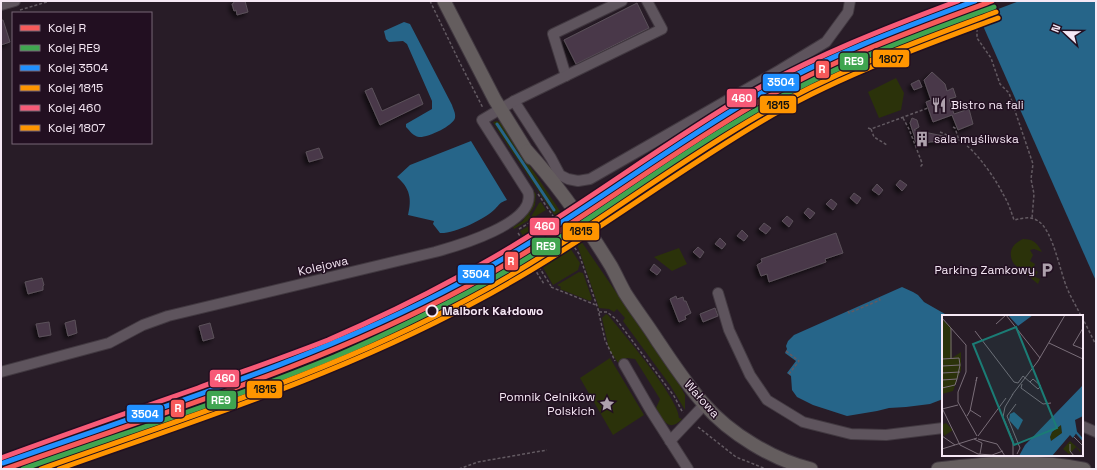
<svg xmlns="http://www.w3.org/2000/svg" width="1097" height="470" viewBox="0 0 1097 470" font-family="'Space Grotesk',sans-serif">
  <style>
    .green { fill: #2b320a }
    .water { fill: #266589 }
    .pier { fill: #281c27 }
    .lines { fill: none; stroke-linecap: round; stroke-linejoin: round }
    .stream { stroke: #266589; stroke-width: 3 }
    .building { fill: #493849; stroke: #5b515a; filter: url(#shadow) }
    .minor-casing { stroke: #423941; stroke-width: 12 }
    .major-casing { stroke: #423941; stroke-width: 15 }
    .path { stroke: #635a62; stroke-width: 1.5; stroke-dasharray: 3 2; stroke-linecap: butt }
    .minor { stroke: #5e545d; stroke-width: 10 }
    .major { stroke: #645d5e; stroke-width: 13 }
    .rail-1-casing { stroke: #220f21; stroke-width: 8 }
    .rail-2-casing { stroke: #220f21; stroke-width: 8 }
    .rail-3-casing { stroke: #220f21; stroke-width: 8 }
    .rail-4-casing { stroke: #220f21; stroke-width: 8 }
    .rail-5-casing { stroke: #220f21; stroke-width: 8 }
    .rail-6-casing { stroke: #220f21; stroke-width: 8 }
    .rail-1 { stroke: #f75a5a; stroke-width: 5 }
    .rail-2 { stroke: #40a550; stroke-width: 5 }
    .rail-3 { stroke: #2090ff; stroke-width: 5 }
    .rail-4 { stroke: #ff9500; stroke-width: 5 }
    .rail-5 { stroke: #f75a77; stroke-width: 5 }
    .rail-6 { stroke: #ff9500; stroke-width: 5 }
    .stop-dot { fill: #220f21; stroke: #f6e8f5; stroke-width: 2 }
    .labels { text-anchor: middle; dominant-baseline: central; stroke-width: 3; stroke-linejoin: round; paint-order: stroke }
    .poi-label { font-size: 12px; fill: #f6e8f5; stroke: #220f21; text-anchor: start }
    .street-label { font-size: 12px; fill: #f6e8f5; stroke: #220f21 }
    .stop-label { font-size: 12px; font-weight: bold; fill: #f6e8f5; stroke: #220f21; text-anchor: start }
    .inset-river { fill: none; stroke: #266589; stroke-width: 2 }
    .inset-road { fill: none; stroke: #7a6e79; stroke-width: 1 }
    .view { fill: #1b7c75; fill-opacity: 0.15; stroke: #1b7c75; stroke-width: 2 }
    .inset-edge { fill: none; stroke: #f6e8f5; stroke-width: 2 }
    .line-badge { stroke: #220f21; stroke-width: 1.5 }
    .badge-label { font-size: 11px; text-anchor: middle; font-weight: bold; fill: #fff }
    .pale-badge-label { font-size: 11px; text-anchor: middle; font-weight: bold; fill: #111 }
  </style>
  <defs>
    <filter id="shadow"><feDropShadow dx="-3" dy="3" stdDeviation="2" flood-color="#0009"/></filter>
  </defs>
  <rect width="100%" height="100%" fill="#281c27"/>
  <g class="green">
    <path d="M896,78L904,93L901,110L879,118L868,92Z"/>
    <path d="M497,121L501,123L566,220L564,221L561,216L560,217L562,222L556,217L499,132L493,122Z"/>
    <path d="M514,162L536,194L535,205L529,215L531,217L539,203L541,202L546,210L514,229L513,227L523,221L526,215L524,213L531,204Z"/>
    <path d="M549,216L556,226L550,230L548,228L543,231L539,225L542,223L541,220Z"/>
    <path d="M534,223L540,232L526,241L520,231Z"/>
    <path d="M1023,239C1034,239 1037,243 1042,252L1034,249L1030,250L1033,255L1030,261L1035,264L1033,269L1038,272L1035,277L1040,279L1038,284L1014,264C1007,253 1012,244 1023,239Z"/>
    <path d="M581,241L679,384L685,395V410L670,385L623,321L625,318L617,309L614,312L609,309L599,308L577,244Z"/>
    <path d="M566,242L580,263L578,270L553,285L541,264L561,252L558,246Z"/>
    <path d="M679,248L687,264L672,271L654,257Z"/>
    <path d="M579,272L583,273L592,299L590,301L560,289L561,287L557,285Z"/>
    <path d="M606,314L608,315C622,332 680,400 679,418L682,419C668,434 662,418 656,408L660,399L635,359L627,358L618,363L609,349L602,318Z"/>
    <path d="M610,358L644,415L613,435L580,378Z"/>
  </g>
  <g class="water">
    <path d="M972,1H1096V281Z"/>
    <path d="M404,22L410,24L452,105C453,109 456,113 455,118C453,126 427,138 419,137C413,136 410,131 406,127V124L432,109V101L407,44L403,41L389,42L386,39L384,31Z"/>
    <path d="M471,141L507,200C499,203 500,204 495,209C486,219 453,234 440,233L433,224L434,221L408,215C412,199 410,188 397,177L410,165Z"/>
    <path d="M902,287L913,292L918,295L924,302L945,314V316H943V399L930,404L906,407L889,408L877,411L847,416L813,405L797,397L792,390L791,376L787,373L796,361L785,353L787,349L786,346L788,341L794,335Z"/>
  </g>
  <path class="pier" d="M980,1H1019L977,17L971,4Z"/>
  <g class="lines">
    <path class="stream" d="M497,124L554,210"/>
  </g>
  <g class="building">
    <path d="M233,1H245L248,12L237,15L236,10L234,11L232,4L234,3Z"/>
    <path d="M959,1H963L966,4L973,23L970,27H966L963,23L958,7Z"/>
    <path d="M637,3L649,28L576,64L564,40Z"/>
    <path d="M1,20H3L10,42L1,45Z"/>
    <path d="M932,72L945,84L947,91L953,88L956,97L949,99L954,114L969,109L973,124L958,130L952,115L933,122L926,102L931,100L924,80Z"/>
    <path d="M919,80L922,87L914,90L911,84Z"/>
    <path d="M372,88L382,111L419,94L423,104L380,125L365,91Z"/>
    <path d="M912,118L917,120L919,127L914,130L921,131V133L924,132L953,138V140L930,142L919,145L917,144L914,138H915L910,123Z"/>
    <path d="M319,148L323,158L309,162L306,152Z"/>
    <path d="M900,180L907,185L902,191L896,185Z"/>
    <path d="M877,184L883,190L879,195L872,190Z"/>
    <path d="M854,193L861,198L857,204L850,198Z"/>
    <path d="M831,199L837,204L833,210L826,204Z"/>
    <path d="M808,208L815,213L810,219L804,213Z"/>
    <path d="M787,216L793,221L789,227L782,221Z"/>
    <path d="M764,223L771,228L766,234L759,229Z"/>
    <path d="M742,230L748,236L744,241L737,236Z"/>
    <path d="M836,233L843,253L825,259L826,262L769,282L767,274L761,276L757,265L762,262L761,259Z"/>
    <path d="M720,238L726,244L722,249L715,244Z"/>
    <path d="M698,247L704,252L700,258L693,252Z"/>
    <path d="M654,264L661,270L657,275L650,270Z"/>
    <path d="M42,278L44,285L43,286V290L28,294L25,282Z"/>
    <path d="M676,296L677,299L683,297L684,301H686L691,313L685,316L686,319L679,322L670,299Z"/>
    <path d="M715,308L718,316L703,322L700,314Z"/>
    <path d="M75,320L77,333L68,336L65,323Z"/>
    <path d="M49,322L51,335L39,337L36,324Z"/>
    <path d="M210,323L214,338L203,341L199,326Z"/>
  </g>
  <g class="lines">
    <g class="minor-casing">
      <g id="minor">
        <path d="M1,5L15,1"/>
        <path d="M566,76L553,34L622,1"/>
        <path d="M514,101L551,158L560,175L568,179L578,181L590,179L780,70L826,42L848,12L850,1"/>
        <path d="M718,293L729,330L750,375L767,400L803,422L851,434L886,435L943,428"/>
        <path d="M624,364L651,411L688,469"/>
        <path d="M1,372L109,343L143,325L168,316L435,252C457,246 537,223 528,192L482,120L514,101L662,29L647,1"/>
        <path d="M1082,426L1096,432"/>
        <path d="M670,441L704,405"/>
      </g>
    </g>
    <g class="major-casing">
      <g id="major">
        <path d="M444,1L495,100L531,158"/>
        <path d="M527,151C558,185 587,227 611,266C616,275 620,284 625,293C635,309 647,324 657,340C672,362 686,384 704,404C729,433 773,460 811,469"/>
        <path d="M938,469C989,463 1034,459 1084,469"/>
      </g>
    </g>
    <g class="path">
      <path d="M430,1L460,63L483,108"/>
      <path d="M966,1L977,26V38L991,58L1000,84L1009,93L1033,164L1031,179L1034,194L1032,218"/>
      <path d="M20,10L50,1"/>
      <path d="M903,118L909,129L922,163V165L920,167"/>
      <path d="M953,127L955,128L959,140"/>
      <path d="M868,128L871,129L928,108"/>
      <path d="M871,129L874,137L887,145"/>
      <path d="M940,132L959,140L963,143"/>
      <path d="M967,146C978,154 997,181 1003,194C1008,202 1011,211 1014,220C1023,218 1031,216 1038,221C1053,230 1060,272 1067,288C1071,298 1077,307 1081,316"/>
      <path d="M538,194L579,254L598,309L605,340L615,361"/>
      <path d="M534,220L541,232"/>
      <path d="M519,229L531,222"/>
      <path d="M518,233L524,242"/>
      <path d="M539,267L551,286"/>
      <path d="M534,268L544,284"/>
      <path d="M551,287L596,305"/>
      <path d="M848,311L849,313L880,300L879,298"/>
      <path d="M599,312H607L616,319L674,396L683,413"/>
      <path d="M1082,317L1096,345"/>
      <path d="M786,351L799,361L789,374"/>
      <path d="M698,427L736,457L766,469"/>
      <path d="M459,469L478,462L547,450"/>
    </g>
    <use href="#minor" class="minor"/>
    <use href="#major" class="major"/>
    <g class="rail-1-casing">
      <path id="rail-1" d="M5,469C160,413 320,366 466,287C566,233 656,162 755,104C829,61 911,31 992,1"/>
    </g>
    <g class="rail-2-casing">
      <path id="rail-2" d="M23,469C127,432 232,399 334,357C379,338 423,316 467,293C569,239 659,165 760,108C834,66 914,36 994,7"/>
    </g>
    <g class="rail-3-casing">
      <path id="rail-3" d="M3,463C158,408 317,360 462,282C563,228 653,157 751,99C822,58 899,29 975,1"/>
    </g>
    <g class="rail-4-casing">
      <path id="rail-4" d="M41,469C187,417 336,371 472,297C573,243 662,171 761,114C835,71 916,42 996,12"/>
    </g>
    <g class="rail-5-casing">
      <path id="rail-5" d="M1,458C66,434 132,411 198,388C241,372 285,357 328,340C372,321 416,300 458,277C559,224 649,152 748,94C814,56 886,28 958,1"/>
    </g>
    <g class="rail-6-casing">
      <path id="rail-6" d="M59,469C200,419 341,374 473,303C574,250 664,179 762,121C836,77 918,48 998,18"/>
    </g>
    <use href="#rail-1" class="rail-1"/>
    <use href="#rail-2" class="rail-2"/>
    <use href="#rail-3" class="rail-3"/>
    <use href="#rail-4" class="rail-4"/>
    <use href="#rail-5" class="rail-5"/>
    <use href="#rail-6" class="rail-6"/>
  </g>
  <defs>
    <g id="restaurant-bare" transform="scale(1.2)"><path d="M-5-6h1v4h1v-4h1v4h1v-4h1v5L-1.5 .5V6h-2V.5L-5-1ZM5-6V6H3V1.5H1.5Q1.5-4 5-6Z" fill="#aea1ad" stroke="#220f21" stroke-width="2.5" paint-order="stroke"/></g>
    <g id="building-bare" transform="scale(1.2)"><path d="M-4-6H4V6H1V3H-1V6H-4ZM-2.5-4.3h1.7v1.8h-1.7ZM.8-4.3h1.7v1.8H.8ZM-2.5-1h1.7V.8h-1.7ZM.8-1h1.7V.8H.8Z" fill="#aea1ad" stroke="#220f21" stroke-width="2.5" paint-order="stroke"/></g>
    <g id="parking-bare" transform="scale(1.2)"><path d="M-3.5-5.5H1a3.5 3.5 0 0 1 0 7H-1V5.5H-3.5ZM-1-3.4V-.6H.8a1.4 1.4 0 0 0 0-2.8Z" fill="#aea1ad" stroke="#220f21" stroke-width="2.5" paint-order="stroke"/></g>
    <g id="sight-bare" transform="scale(1.2)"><path d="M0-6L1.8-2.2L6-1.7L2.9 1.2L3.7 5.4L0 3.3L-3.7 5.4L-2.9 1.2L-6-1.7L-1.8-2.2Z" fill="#aea1ad" stroke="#220f21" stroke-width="2.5" paint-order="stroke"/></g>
  </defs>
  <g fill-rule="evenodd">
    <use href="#restaurant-bare" x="939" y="105"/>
    <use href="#building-bare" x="922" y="139"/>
    <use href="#parking-bare" x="1047" y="270"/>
    <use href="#sight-bare" x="607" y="404"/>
  </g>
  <circle class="stop-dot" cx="432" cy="311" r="5.5"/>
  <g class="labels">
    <g class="poi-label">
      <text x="951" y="105">Bistro na fali</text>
      <text x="934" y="139">sala myśliwska</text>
      <text x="1035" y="270" text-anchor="end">Parking Zamkowy</text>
      <text x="595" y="397" text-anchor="end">Pomnik Celników<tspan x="595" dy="14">Polskich</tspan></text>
    </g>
    <g class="street-label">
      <text transform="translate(323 266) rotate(-13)">Kolejowa</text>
      <text transform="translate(702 399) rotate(48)">Wałowa</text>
    </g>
    <g class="stop-label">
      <text x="442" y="311">Malbork Kałdowo</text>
    </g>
  </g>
  <g transform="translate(942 315)">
    <rect width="141" height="141" fill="#281c27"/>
    <path d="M0,4L9,12L10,43L19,37V55L11,76L0,79ZM4,108L11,115L2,121L0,110ZM119,110L120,118L109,126L107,122L110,117ZM128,126L139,136L138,137L134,132L127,139L121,134Z" fill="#2b320a"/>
    <path d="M66,0H91L76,11ZM141,70V101L133,105L135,117L131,123L128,120L110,141H77L83,130ZM119,110L120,118L109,126L108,122L110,117ZM72,97L81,105L76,115L67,105L68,99Z" fill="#266589" fill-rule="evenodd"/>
    <path class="inset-river" d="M133,116L141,125"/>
    <path class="inset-road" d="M64,0L98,43M0,3L24,30V57L16,77V87L35,121M54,9L64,0M9,13V43M141,13L131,30L141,34M33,16L72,67L76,68L81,61L96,74L99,71L91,64L88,67M107,28L141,44M0,44L17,43L18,50L15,64L0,65M0,51L18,50M0,58L18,57M80,69L79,73L101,89L109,88M0,73L13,70L15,64M71,79L63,92L61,102L71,126V141M70,80L96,46L123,0M74,89L65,101L78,133L75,139M0,93L18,130L36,139L50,140L61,136M0,94L16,90M28,95L39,102M25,101L28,96L35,62L34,66M0,121L13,130M36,121L64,83M132,122L141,131M32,124L40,128L38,139M36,124L55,129L63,141M128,129V136L132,141M0,134L35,123"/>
    <path class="view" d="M74,12L115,113L72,130L31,29Z"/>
    <rect width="141" height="141" class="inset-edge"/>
  </g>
  <g class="line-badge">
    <rect x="872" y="49" width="38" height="19" rx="4" fill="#ff9500"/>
    <rect x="839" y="52" width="30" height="19" rx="4" fill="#40a550"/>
    <rect x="815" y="60" width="15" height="19" rx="4" fill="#f75a5a"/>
    <rect x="762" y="73" width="38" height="19" rx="4" fill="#2090ff"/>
    <rect x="726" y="88" width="31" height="20" rx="4" fill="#f75a77"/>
    <rect x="759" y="95" width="38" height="19" rx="4" fill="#ff9500"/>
    <rect x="529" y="217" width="31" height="19" rx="4" fill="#f75a77"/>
    <rect x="562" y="222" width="38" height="19" rx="4" fill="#ff9500"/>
    <rect x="531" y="237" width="30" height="19" rx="4" fill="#40a550"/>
    <rect x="504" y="251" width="15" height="20" rx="4" fill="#f75a5a"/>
    <rect x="457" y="264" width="38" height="20" rx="4" fill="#2090ff"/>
    <rect x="209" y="369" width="31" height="19" rx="4" fill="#f75a77"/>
    <rect x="246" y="380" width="37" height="19" rx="4" fill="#ff9500"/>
    <rect x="206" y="390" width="31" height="20" rx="4" fill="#40a550"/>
    <rect x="170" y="399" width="15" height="19" rx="4" fill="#f75a5a"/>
    <rect x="126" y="404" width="38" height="19" rx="4" fill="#2090ff"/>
  </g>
  <g class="badge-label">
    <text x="854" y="65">RE9</text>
    <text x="822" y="73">R</text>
    <text x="781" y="86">3504</text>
    <text x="742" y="102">460</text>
    <text x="545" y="230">460</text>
    <text x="546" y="250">RE9</text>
    <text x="511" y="265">R</text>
    <text x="476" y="278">3504</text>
    <text x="225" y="382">460</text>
    <text x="221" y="404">RE9</text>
    <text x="178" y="412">R</text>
    <text x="145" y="418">3504</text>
  </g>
  <g class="pale-badge-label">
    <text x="891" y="63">1807</text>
    <text x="778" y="109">1815</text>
    <text x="581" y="235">1815</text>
    <text x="265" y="393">1815</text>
  </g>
  <rect width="1097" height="470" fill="none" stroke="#f6e8f5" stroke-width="4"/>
  <rect x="12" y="12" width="140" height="132" fill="#220f21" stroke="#776676"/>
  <rect x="20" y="25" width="20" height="6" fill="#f75a5a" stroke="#776676"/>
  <text x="48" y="32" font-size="12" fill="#f6e8f5">Kolej R</text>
  <rect x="20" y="45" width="20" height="6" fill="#40a550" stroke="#776676"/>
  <text x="48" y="52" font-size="12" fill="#f6e8f5">Kolej RE9</text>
  <rect x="20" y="65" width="20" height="6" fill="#2090ff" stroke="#776676"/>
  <text x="48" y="72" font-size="12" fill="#f6e8f5">Kolej 3504</text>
  <rect x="20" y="85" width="20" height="6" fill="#ff9500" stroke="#776676"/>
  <text x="48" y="92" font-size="12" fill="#f6e8f5">Kolej 1815</text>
  <rect x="20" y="105" width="20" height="6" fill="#f75a77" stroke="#776676"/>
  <text x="48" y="112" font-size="12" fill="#f6e8f5">Kolej 460</text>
  <rect x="20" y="125" width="20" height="6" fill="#ff9500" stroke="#776676"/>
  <text x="48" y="132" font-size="12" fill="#f6e8f5">Kolej 1807</text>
  <g transform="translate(1065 32) rotate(292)" stroke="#220f21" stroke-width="3" paint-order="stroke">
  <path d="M0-3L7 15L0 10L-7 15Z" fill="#f6e8f5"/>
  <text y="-6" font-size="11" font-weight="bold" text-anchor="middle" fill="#f6e8f5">N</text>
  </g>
</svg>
